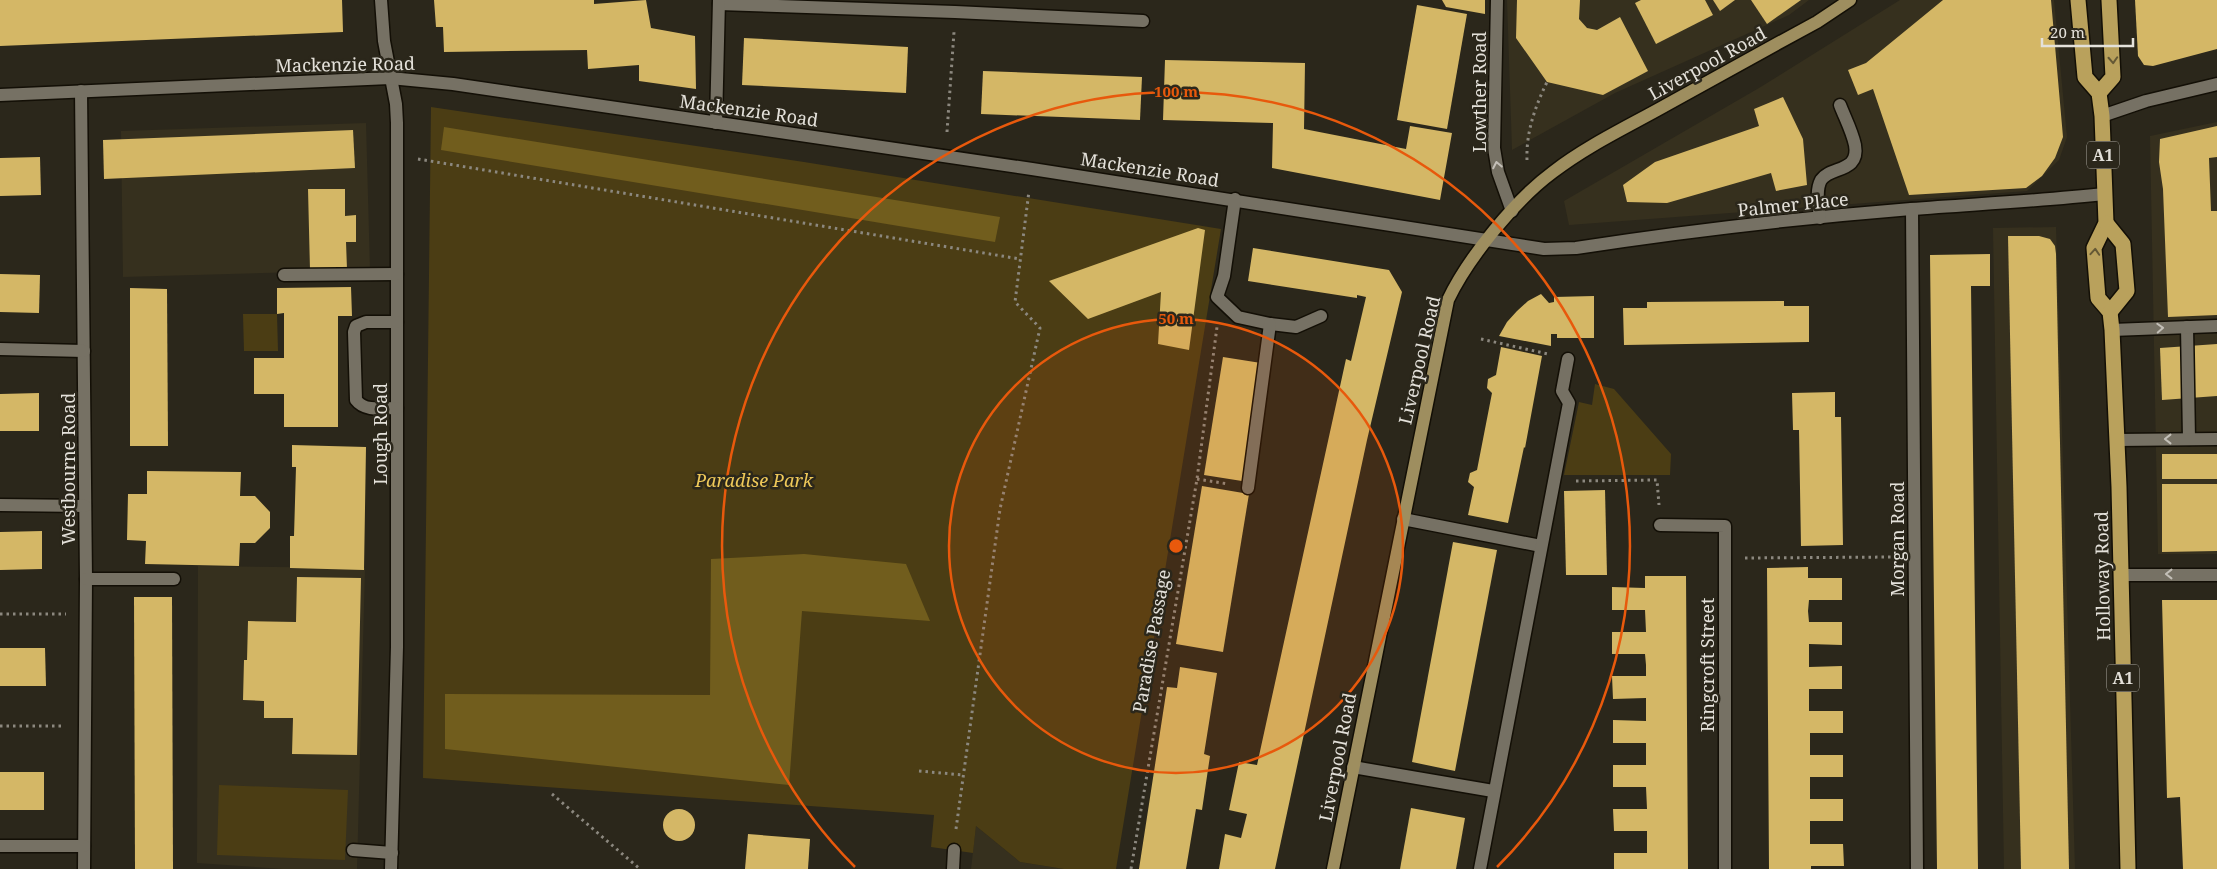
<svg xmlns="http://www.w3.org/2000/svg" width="2217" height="869" viewBox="0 0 2217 869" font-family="'Noto Serif',serif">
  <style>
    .built { fill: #36301e }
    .green { fill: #4b3d14 }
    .forest { fill: #715d1d }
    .building { fill: #d4b766 }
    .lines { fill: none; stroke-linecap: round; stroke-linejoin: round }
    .minor-casing { stroke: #130f06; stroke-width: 15 }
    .major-casing { stroke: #130f06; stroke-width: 15 }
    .highway-casing { stroke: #130f06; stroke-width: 18 }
    .path { stroke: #8c887f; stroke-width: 3; stroke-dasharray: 2.5 4; stroke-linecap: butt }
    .minor { stroke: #767164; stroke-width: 12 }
    .major { stroke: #9e8e5f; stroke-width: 12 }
    .highway { stroke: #b9a15c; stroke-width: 15 }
    .oneway { stroke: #645835 }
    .oneway2 { stroke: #c3bfb7 }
    .ring { fill: none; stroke: #e8590c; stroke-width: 2.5 }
    .labels { text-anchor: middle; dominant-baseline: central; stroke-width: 5; stroke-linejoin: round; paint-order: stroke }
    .shield { fill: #2b271b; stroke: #aca9a1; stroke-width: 1 }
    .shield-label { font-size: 16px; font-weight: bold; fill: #e4e1da }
    .street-label { font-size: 18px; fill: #e4e1da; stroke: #2b271b }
    .park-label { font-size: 18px; font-style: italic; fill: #efc959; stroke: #2b271b }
    .centre { fill: #e8590c; stroke: #2b271b; stroke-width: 2.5 }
    .ring-label { font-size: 15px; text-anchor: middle; font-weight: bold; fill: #e8590c; stroke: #2b271b; stroke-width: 5; stroke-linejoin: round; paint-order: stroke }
  </style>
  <rect width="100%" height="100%" fill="#2b271b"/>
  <g class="built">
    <path d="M1507,0H1809L1789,15L1615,93L1512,150Z"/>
    <path d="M1900,0H2054L2067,137L2059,160L2027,191L1569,225L1564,201L1759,88Z"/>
    <path d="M2217,122V554H2158L2150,136Z"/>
    <path d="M366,123L370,270L123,277L121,131Z"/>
    <path d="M2056,227L2075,869H2004L1993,228Z"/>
    <path d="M198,566L365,568L357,869H283L197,863Z"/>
    <path d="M976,826L1020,862L1064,869H971Z"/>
  </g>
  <g class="green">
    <path d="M431,107L804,162L1221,229L1116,869H1064L1020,862L976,826L973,853L931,847L934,815L423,778Z"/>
    <path d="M243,314H277L278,351H244Z"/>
    <path d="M1595,384L1614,389L1671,454L1670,475H1564L1579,402L1592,405Z"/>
    <path d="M219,785L348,790L345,860L217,855Z"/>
  </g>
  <g class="forest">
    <path d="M444,127L1000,217L995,242L441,150Z"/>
    <path d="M804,554L906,564L930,621L802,611L789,785L445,749V694L710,695L711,559Z"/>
  </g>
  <g class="building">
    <path d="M0,0H342L343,32L0,46Z"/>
    <path d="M434,0H594V4L646,0L651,28L695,36L696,89L639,81V65L588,69L587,50L444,52L443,27H436Z"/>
    <path d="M1442,0H1485V14L1446,7Z"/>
    <path d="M1517,0H1580L1579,19L1587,28L1597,30L1620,17L1648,71L1603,95L1547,82L1516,38Z"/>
    <path d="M1641,0H1705L1713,15L1656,44L1635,3Z"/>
    <path d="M1713,0H1735L1720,11Z"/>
    <path d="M1751,0H1801L1767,24Z"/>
    <path d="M1943,0H2051L2063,137L2055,158L2042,176L2026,188L1909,195L1873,89L1858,95L1848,70L1866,63Z"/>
    <path d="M2135,0H2217V49L2153,66L2144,65L2138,56Z"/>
    <path d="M1417,5L1467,14L1447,129L1397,120Z"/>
    <path d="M744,38L908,47L906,93L742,85Z"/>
    <path d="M1165,60L1305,63L1304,129L1406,149L1410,126L1452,133L1440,200L1272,168L1273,123L1163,120Z"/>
    <path d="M983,71L1142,77L1140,120L981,114Z"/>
    <path d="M1783,97L1803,139L1807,185L1776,191L1771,173L1667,203L1627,202L1623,185L1655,162L1759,126L1754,109Z"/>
    <path d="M2217,126V157L2209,158L2211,211H2217V315L2168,317L2163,189L2159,162L2160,139Z"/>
    <path d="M353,130L355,168L104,179L103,140Z"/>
    <path d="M40,157L41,195L0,196V158Z"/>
    <path d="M308,189H345V216L356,215V242H346L347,269L310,270Z"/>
    <path d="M1198,228L1205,230L1189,350L1158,344L1161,292L1088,319L1049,281Z"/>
    <path d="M2008,236H2039L2050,239L2055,246L2056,254L2069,869H2021Z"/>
    <path d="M1253,248L1389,270L1402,292L1367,440L1275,869H1219L1225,834L1241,838L1247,814L1229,810L1239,762L1257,765L1346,359L1351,361L1366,297L1357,295V298L1248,281Z"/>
    <path d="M1990,254V286H1971L1978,869H1937L1930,255Z"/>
    <path d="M0,274L40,275L39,313L0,312Z"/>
    <path d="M351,287L352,316H338V427H284V394H254V358H284V313L277,314V288Z"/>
    <path d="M130,288L167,289L168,446H130Z"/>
    <path d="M1541,294L1549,303L1554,302V297L1594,296V338H1557V334H1551V346L1499,336L1507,322L1517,311L1528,301Z"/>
    <path d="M1784,301V306H1809V342L1624,345L1623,308H1647V302Z"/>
    <path d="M2217,344V396L2162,400L2160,348Z"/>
    <path d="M1501,347L1542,356L1525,448L1524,447L1508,523L1468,515L1474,487L1468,482L1470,473L1477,470L1492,393L1487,388L1488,379L1496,375Z"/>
    <path d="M1223,357L1261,363L1242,481L1204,475Z"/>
    <path d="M1835,392V417H1841L1843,545L1801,546L1799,430H1793L1792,393Z"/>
    <path d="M39,393V431H0V394Z"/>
    <path d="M292,445L366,447L364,570L290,568V536H294L296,467H292Z"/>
    <rect x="2162" y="454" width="55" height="25"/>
    <path d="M147,471L241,472L240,496H255L270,512V528L255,543H240L239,566L145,564L146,541L127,540L128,494H147Z"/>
    <path d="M2162,484H2217V551L2162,552Z"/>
    <path d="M1202,486L1249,494L1223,652L1176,644Z"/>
    <path d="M1605,490L1607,575H1566L1564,491Z"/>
    <path d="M42,531V569L0,570V532Z"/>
    <path d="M1453,542L1497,550L1455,771L1412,762Z"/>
    <path d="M1808,567V578H1842V600H1809L1808,611L1809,622H1842V645L1809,644V667L1842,666V689H1809V711H1843V733H1810V755H1843V777H1810V799H1843V821H1810V844H1843L1844,866H1811V869H1769L1767,568Z"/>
    <path d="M1645,576H1686L1688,869H1614V853H1647V831H1614L1613,809H1647L1646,787H1613V765H1646V743H1613V720L1646,721V698L1613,699L1612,676H1646V665L1645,654H1612V632H1646L1645,610H1612V587L1645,588Z"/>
    <path d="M297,577L361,578L357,755L292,754L293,718H264V701L243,700L244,660H247L248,621L296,622Z"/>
    <path d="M134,597H172L173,869H135Z"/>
    <path d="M2162,600H2217V869H2183L2180,797L2167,798Z"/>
    <path d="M0,648H45L46,686H0Z"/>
    <path d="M1180,667L1217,673L1204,754L1210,756L1202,810L1196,809L1186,869H1139L1167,687L1177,688Z"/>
    <rect x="0" y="772" width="44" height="38"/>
    <path d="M1411,808L1465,818L1456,869H1400Z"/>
    <circle cx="679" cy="825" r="16"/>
    <path d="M748,834L810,839L808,869H745Z"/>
  </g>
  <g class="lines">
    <g class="minor-casing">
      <g id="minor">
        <path d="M381,0L384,41L396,104L397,123V647L391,869"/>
        <path d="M1497,0L1494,148L1498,172L1512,211"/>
        <path d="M719,4L955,12L1143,21"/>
        <path d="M81,91L86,579L84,869"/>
        <path d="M0,95L390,78L453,84L1032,169L1544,249L1576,248C1687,231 1799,218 1911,209C1975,204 2040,201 2104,194"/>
        <path d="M2102,116L2146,101L2217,84"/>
        <path d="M716,123L719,0"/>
        <path d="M1235,199L1224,276L1217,297L1238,317L1270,324L1296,327L1321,316"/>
        <path d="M1912,209L1917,869"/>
        <path d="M1820,218C1819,207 1815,191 1821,180C1830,166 1860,173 1855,145C1852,131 1845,118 1840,105"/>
        <path d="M284,275L397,274"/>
        <path d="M397,322H366L356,326L354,332L356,400C365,412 383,408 397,408"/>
        <path d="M2187,327L2189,439"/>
        <path d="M2112,330L2217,326"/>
        <path d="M0,349L84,351"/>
        <path d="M2116,440L2217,439"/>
        <path d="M1248,488L1270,324"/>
        <path d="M0,505L85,506"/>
        <path d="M1403,519L1541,546"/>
        <path d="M1660,525L1725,526V869"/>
        <path d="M2121,575H2217"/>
        <path d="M86,579H174"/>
        <path d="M1353,767L1493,791"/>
        <path d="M0,846H84"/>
        <path d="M353,850L392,853"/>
        <path d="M953,869L954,850"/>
        <path d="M1480,869L1569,403L1562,391L1568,359"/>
      </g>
    </g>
    <g class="major-casing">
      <path id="major" d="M1333,869L1448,300C1468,258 1515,200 1553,172C1588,145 1629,126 1668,104C1717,77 1767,49 1817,22L1850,0"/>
    </g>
    <g class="highway-casing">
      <g id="highway">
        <path d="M2078,0L2085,77L2099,93L2102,116L2106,223L2094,248L2098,298L2110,312L2112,330L2119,487L2128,869"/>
        <path d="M2099,93L2113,77L2109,0"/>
        <path d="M2106,223L2123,244L2127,291L2110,312"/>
      </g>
    </g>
    <g class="path">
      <path d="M947,132L954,32"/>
      <path d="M418,159L1020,259"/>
      <path d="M1527,160C1526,132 1535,107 1547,82"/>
      <path d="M1481,339L1548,354"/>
      <path d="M1197,479L1228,484"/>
      <path d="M1576,481L1657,480L1659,505"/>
      <path d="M1745,558L1894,557"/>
      <path d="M0,614H66"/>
      <path d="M0,726H64"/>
      <path d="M919,771L963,775"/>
      <path d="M552,794L640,869"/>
      <path d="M956,829L1000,509L1040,328L1015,302L1029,191"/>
      <path d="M1131,869L1197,479L1217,327"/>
    </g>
    <use href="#minor" class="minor"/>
    <use href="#major" class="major"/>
    <use href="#highway" class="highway"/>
  </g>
  <defs><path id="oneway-chevron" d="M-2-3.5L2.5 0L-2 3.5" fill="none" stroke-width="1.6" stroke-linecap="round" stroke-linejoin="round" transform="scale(1.25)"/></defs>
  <g class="oneway">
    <use href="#oneway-chevron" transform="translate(2113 60) rotate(87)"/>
    <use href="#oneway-chevron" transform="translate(2095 252) rotate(-86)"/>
  </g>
  <g class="oneway2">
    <use href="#oneway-chevron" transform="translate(1497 165) rotate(-101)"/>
    <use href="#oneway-chevron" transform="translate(2160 328) rotate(-3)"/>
    <use href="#oneway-chevron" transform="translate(2168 439) rotate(180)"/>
    <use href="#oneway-chevron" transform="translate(2169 574) rotate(-180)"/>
  </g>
  <circle cx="1176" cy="546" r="227" fill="#e8590c" fill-opacity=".12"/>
  <g class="ring">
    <circle cx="1176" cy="546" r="227"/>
    <path d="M855 867A454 454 0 1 1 1497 867"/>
  </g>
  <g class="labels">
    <g class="shield">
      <rect x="2087" y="141.5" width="32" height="27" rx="4"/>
      <rect x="2107" y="664.5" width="32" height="27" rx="4"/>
    </g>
    <g class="shield-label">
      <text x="2103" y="155">A1</text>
      <text x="2123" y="678">A1</text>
    </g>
    <g class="street-label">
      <text transform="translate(1707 63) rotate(-29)">Liverpool Road</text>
      <text transform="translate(345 64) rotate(-1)">Mackenzie Road</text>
      <text transform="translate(1479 92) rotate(-90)">Lowther Road</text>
      <text transform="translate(749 110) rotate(8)">Mackenzie Road</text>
      <text transform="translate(1150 169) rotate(9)">Mackenzie Road</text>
      <text transform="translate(1793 204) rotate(-6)">Palmer Place</text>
      <text transform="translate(1419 360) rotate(-77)">Liverpool Road</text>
      <text transform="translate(380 434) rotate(-90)">Lough Road</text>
      <text transform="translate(68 469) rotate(-90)">Westbourne Road</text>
      <text transform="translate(1897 539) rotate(-90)">Morgan Road</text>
      <text transform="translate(2102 576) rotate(-91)">Holloway Road</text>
      <text transform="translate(1151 641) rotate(-80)">Paradise Passage</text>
      <text transform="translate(1707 665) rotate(-90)">Ringcroft Street</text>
      <text transform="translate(1337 757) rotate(-79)">Liverpool Road</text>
    </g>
    <g class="park-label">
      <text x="754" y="480">Paradise Park</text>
    </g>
  </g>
  <circle cx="1176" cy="546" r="8" class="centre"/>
  <g class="ring-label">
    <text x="1176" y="97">100 m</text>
    <text x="1176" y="324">50 m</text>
  </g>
  <path d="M2042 38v8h91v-8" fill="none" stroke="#e4e1da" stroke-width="2.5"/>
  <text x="2050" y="38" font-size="15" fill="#e4e1da" stroke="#2b271b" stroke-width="4" paint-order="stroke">20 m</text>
</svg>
